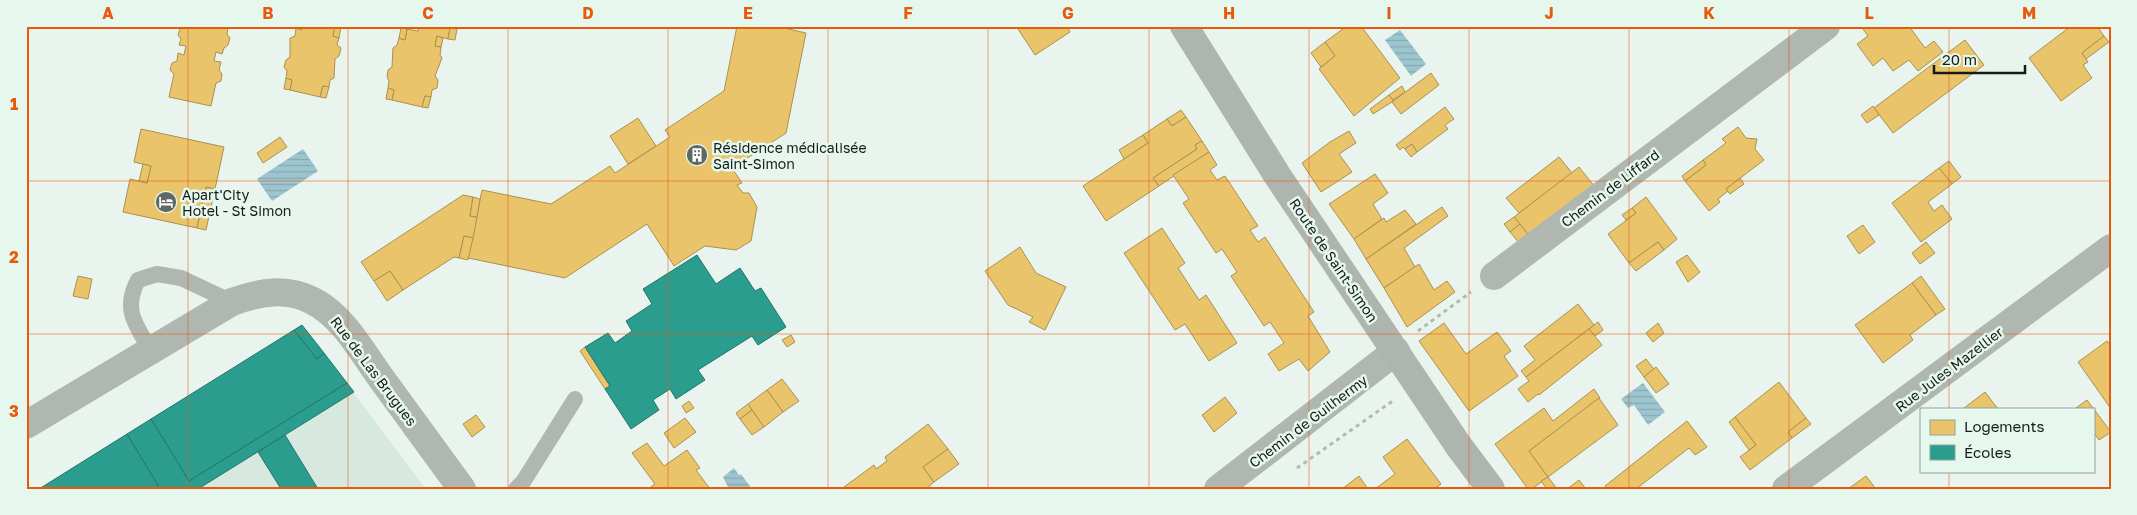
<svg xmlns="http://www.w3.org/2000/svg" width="2137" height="515" viewBox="0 0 2137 515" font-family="'Golos Text',sans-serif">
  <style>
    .built { fill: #d7e8df }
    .water { fill: url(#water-rules) }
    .homes { fill: #e9c46a; stroke: #a99251 }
    .schools { fill: #2a9d8f; stroke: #24766b }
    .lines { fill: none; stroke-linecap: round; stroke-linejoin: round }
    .path { stroke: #b3b8b4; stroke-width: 3; stroke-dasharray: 4 4; stroke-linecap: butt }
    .lane { stroke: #b0b6b0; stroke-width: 16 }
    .street { stroke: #b0b6b0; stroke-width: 28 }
    .secondary { stroke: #aeb5ae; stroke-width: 28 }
    .grid { fill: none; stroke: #e8590c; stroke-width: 1; stroke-opacity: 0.55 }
    .labels { text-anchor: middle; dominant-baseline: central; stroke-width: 5; stroke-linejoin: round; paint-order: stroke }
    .poi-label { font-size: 14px; fill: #151c18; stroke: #e6f8ee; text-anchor: start }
    .street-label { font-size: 14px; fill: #151c18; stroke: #e6f8ee }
    .neatline { fill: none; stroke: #e8590c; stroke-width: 2 }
    .grid-label { font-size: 16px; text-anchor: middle; font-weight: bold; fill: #e8590c }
  </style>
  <defs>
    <pattern id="water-rules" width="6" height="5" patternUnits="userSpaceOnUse" patternTransform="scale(1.25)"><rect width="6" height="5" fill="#9cc5d0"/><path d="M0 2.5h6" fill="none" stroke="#86a9b2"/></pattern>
  </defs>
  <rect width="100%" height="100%" fill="#eaf4ef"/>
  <path class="built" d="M302,325L426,489H39L294,330Z"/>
  <g class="water">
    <path d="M1400,30L1426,64L1411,76L1385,40Z"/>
    <path d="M303,149L318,171L272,201L257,179Z"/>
    <path d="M1643,383L1665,412L1648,425L1634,405L1628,408L1621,399Z"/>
    <path d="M734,468L739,475L741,474L752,489H729L723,477Z"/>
  </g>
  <g class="homes">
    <path d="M181,26L228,27L227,34L230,38L228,45L224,48L222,54L216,52L214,61L221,62L219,70L222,74L221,81L216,83L211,106L169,97L174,74L170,70L172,63L177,61L178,53L184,55L186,46L179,45L181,39L178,35Z"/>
    <path d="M303,26H335L333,36L339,38L337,45L341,48L339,56L335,59L334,78L330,80L329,87L323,86L320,97L290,90L292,80L286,78L287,71L284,67L286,60L290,57V38L295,36L296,28L302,30Z"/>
    <path d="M335,26L341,27L339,38L333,36Z"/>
    <path d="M419,26H457V29L450,28L448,39L437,36L435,46L441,47L440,55L442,58L435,76L438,80L437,88L432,90L431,97L425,96L422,107L392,100L394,90L388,88L389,81L387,77L388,70L392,67L393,48L397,45L399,38L405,40L407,29L418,31Z"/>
    <path d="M737,26H775L806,33L786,133L732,168L742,183L737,185L743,193H749L757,207L751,241L736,250L705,246L674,266L647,224L565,278L468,258L482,190L551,204L610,166L615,173L670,137L665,130L724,91Z"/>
    <path d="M1016,26H1067L1070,32L1035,55Z"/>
    <path d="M1347,26H1361L1400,78L1354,116L1319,69L1335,56L1325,42Z"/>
    <path d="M1867,26H1909L1925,48L1934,41L1943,52L1918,71L1909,60L1893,71L1883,58L1873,66L1857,44L1868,36L1863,29Z"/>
    <path d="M2071,26H2097L2104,36L2082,53L2088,62L2083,65L2092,78L2061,101L2029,58Z"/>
    <path d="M401,28L407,29L405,40L399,38Z"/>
    <path d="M450,28L457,29L455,40L448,39Z"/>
    <path d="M437,36L443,38L441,47L435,46Z"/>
    <path d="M2104,36L2109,42L2086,59L2082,53Z"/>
    <path d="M1965,40L1984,65L1893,133L1874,108Z"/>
    <path d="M1325,42L1335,56L1321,67L1311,53Z"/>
    <path d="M1431,73L1439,85L1401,114L1392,102Z"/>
    <path d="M286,78L292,80L290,90L284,89Z"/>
    <path d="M323,86L329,87L326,98L320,97Z"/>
    <path d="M1402,86L1405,92L1393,100L1389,95Z"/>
    <path d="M388,88L394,90L392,100L386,99Z"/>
    <path d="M1389,95L1393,100L1392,102L1373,114L1370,109Z"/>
    <path d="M425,96L431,97L428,108L422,107Z"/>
    <path d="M1873,106L1879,115L1867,123L1861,115Z"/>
    <path d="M1445,107L1454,119L1445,125L1448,129L1417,152L1412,144L1405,149L1403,147L1400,150L1396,145Z"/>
    <path d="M1181,110L1186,117L1172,126L1167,119Z"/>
    <path d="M1186,117L1202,141L1195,145L1197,149L1153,178L1159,186L1106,221L1083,186L1148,143L1143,135L1167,119L1172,126Z"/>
    <path d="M638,118L656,146L628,164L610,136Z"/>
    <path d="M1738,127L1746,138L1757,139L1755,149L1764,160L1726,189L1728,191L1718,199L1720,202L1709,211L1685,181L1706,165L1703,160L1726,143L1722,139Z"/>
    <path d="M141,129L224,147L215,189L206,187L197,228L123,212L130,179L147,183L151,166L134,162Z"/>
    <path d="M1349,131L1356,143L1339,154L1352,172L1321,192L1302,163L1330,142Z"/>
    <path d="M1143,135L1148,143L1124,159L1119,150Z"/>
    <path d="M280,137L287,147L263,163L257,153Z"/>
    <path d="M1202,141L1209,152L1159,186L1153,178L1197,149L1195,145Z"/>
    <path d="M1412,144L1417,152L1411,157L1405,149Z"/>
    <path d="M1209,152L1217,165L1210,170L1217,180L1225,176L1258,226L1250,230L1258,242L1265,237L1314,312L1308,316L1330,352L1308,371L1299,359L1279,371L1268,354L1284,343L1270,322L1264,326L1231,276L1237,272L1222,249L1216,253L1183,203L1189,199L1173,175Z"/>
    <path d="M1559,157L1572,173L1519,213L1506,198Z"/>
    <path d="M1703,160L1706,165L1685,181L1682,176Z"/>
    <path d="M1949,161L1961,177L1952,184L1939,168Z"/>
    <path d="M143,164L151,166L147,183L139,181Z"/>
    <path d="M1579,167L1595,187L1530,237L1514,217Z"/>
    <path d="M1939,168L1952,184L1928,202L1934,211L1942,205L1952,219L1921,242L1892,203Z"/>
    <path d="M1375,174L1388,193L1373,204L1382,219L1354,239L1329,204Z"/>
    <path d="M1740,178L1744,184L1730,194L1726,189Z"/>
    <path d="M206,187L215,189L206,230L197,228Z"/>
    <path d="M463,195L473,197L470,216L477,217L473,238L464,236L459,258L454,257L403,290L390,271L374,281L361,262Z"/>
    <path d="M473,197L480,199L477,217L470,216Z"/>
    <path d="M1646,197L1677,239L1664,250L1658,242L1629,263L1608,234L1636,213L1632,208Z"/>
    <path d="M1442,207L1448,216L1404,248L1415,267L1384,288L1366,259Z"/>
    <path d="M1632,208L1636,213L1626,220L1622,215Z"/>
    <path d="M1405,210L1416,224L1366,259L1354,239L1384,218L1386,222Z"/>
    <path d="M1514,217L1520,224L1510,232L1504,224Z"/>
    <path d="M1520,224L1530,237L1520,244L1510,232Z"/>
    <path d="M1863,225L1875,242L1859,254L1847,236Z"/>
    <path d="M1162,228L1185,263L1178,268L1199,300L1206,295L1237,343L1209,361L1185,324L1175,330L1124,253Z"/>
    <path d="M464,236L473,238L468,260L459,258Z"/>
    <path d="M1658,242L1664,250L1636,271L1629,263Z"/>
    <path d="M1926,242L1935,253L1920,264L1912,253Z"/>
    <path d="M1020,247L1036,273L1066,287L1045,330L1029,322L1033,317L1008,305L985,271Z"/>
    <path d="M1687,255L1700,272L1688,282L1676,262Z"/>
    <path d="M1419,264L1434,290L1447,281L1455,292L1407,327L1384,288Z"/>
    <path d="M390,271L403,290L387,301L374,281Z"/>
    <path d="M78,276L92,279L88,299L73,296Z"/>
    <path d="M1921,276L1945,309L1936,315L1912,283Z"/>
    <path d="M1912,283L1936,315L1910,335L1913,340L1883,363L1855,325Z"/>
    <path d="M1578,304L1594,325L1526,377L1521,371L1535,360L1524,346Z"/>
    <path d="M1598,322L1603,330L1595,336L1589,329Z"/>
    <path d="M1444,323L1466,354L1497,332L1511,351L1504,356L1518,376L1469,411L1419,341Z"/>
    <path d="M1658,323L1664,333L1653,342L1646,333Z"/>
    <path d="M1589,329L1602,345L1539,395L1538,394L1528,402L1518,389L1529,381L1526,377Z"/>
    <path d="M791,335L795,342L787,347L782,340Z"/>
    <path d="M2107,341L2111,346V409L2078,362Z"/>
    <path d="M585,347L610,386L605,389L580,351Z"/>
    <path d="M1646,359L1654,369L1644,377L1636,366Z"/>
    <path d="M1656,367L1669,384L1656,393L1644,377Z"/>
    <path d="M782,379L799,401L783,412L767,390Z"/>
    <path d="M1779,382L1806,418L1788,432L1792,438L1750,470L1740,457L1756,445L1735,417Z"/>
    <path d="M1594,389L1600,398L1529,451L1548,477L1532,489H1528L1495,444L1544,408L1553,421Z"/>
    <path d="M767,390L783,412L764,427L748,404Z"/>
    <path d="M1985,392L1998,409H1963L1968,405Z"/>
    <path d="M1225,397L1237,413L1214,432L1202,415Z"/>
    <path d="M1599,398L1618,425L1548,477L1529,451Z"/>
    <path d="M2087,400L2111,432L2099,440L2093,432V409L2076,408Z"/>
    <path d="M689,401L694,408L686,413L682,406Z"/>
    <path d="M748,404L752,410L740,419L736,413Z"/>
    <path d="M752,410L764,427L752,435L740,419Z"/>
    <path d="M476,415L485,427L472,437L463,424Z"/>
    <path d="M1735,417L1756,445L1749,450L1729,422Z"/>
    <path d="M685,418L696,432L674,448L664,433Z"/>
    <path d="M1806,418L1811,424L1792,438L1788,432Z"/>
    <path d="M1687,421L1707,447L1695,455L1689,448L1636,489H1607L1605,486Z"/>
    <path d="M928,424L948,449L923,467L934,482L926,489H845L844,487L874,465L876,469L887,461L885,457Z"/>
    <path d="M1407,439L1441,484L1434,489H1375L1395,474L1383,457Z"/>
    <path d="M647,443L664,466L687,450L700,468L696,470L710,489H648L655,484L632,453Z"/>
    <path d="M948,449L959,464L934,482L923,467Z"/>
    <path d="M1359,476L1368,489H1342Z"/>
    <path d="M1866,476L1876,489H1848Z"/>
    <path d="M1548,477L1557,489H1547L1541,481Z"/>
    <path d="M1579,480L1586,489H1567Z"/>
  </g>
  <g class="schools">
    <path d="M697,255L716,284L740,268L755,291L761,288L786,327L758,345L752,336L698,370L705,380L676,399L670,389L653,400L659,410L631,429L605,389L610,386L585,347L608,333L615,343L632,331L626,321L652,304L643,289Z"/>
    <path d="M302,325L324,353L317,359L294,330Z"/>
    <path d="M294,330L317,359L324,353L347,383L189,481L151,419Z"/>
    <path d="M347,383L354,392L198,489H160L127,434L151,419L189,481Z"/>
    <path d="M127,434L160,489H39Z"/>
    <path d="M285,435L318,489H281L258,452Z"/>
  </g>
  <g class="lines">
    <g class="path">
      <path d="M1418,331L1471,292"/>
      <path d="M1297,468L1394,400"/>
    </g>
    <g class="lane">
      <path d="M151,351C136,325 122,310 138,280L157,274L181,278L232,302"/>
      <path d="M516,489L523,482L575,399"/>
    </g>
    <g class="street">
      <path d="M1494,276L1826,26"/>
      <path d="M26,425L232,302C260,292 286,287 313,301C343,316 362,352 381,378C408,415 435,452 462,489"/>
      <path d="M1218,489L1396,351"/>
      <path d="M1786,489L2111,248"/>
    </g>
    <path class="secondary" d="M1184,26L1277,175L1458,445L1491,489"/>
  </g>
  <path class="grid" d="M188,26V489M348,26V489M508,26V489M668,26V489M828,26V489M988,26V489M1149,26V489M1309,26V489M1469,26V489M1629,26V489M1789,26V489M1949,26V409M26,181H2111M26,334H2111M1949,471V489"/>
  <defs>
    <g id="building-disc" transform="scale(1.125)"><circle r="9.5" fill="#606863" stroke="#e6f8ee"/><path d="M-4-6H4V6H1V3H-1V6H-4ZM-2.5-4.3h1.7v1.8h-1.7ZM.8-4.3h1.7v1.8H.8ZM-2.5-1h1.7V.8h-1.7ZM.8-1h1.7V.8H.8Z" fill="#fff"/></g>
    <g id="hotel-disc" transform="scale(1.125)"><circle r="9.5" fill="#606863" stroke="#e6f8ee"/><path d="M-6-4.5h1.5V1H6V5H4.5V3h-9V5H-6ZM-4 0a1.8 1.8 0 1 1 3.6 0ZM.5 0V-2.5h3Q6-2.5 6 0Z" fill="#fff"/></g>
  </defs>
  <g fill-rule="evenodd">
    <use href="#building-disc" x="697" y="155"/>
    <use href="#hotel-disc" x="166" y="202"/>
  </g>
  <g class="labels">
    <g class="poi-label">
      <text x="713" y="147">Résidence médicalisée<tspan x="713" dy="16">Saint-Simon</tspan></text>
      <text x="182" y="194">Apart'City<tspan x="182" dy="16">Hotel - St Simon</tspan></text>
    </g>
    <g class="street-label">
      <text transform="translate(1610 188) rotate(-37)">Chemin de Liffard</text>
      <text transform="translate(1334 260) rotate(56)">Route de Saint-Simon</text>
      <text transform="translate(1949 369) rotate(-37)">Rue Jules Mazellier</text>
      <text transform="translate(374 371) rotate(53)">Rue de Las Brugues</text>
      <text transform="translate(1308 421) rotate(-37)">Chemin de Guilhermy</text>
    </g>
  </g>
  <rect width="2137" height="515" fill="none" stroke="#e6f8ee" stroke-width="55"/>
  <rect x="1920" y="408" width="175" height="65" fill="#e6f8ee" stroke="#92a098"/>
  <rect x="1930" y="420" width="25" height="15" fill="#e9c46a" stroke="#92a098"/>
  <text x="1964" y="432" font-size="15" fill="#151c18">Logements</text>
  <rect x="1930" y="445" width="25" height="15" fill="#2a9d8f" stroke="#92a098"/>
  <text x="1964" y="458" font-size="15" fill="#151c18">Écoles</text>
  <path d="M1934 65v8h91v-8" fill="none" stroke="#151c18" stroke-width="2.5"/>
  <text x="1942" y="65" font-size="15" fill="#151c18" stroke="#e6f8ee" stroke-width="4" paint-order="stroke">20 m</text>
  <rect x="28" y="28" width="2082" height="460" class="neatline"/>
  <g class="grid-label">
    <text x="108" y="19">A</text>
    <text x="268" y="19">B</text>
    <text x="428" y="19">C</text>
    <text x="588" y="19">D</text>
    <text x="748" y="19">E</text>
    <text x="908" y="19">F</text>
    <text x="1068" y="19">G</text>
    <text x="1229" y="19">H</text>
    <text x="1389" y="19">I</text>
    <text x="1549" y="19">J</text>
    <text x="1709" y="19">K</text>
    <text x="1869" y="19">L</text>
    <text x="2029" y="19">M</text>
    <text x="14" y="110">1</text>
    <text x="14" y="263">2</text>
    <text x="14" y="417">3</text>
  </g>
</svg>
